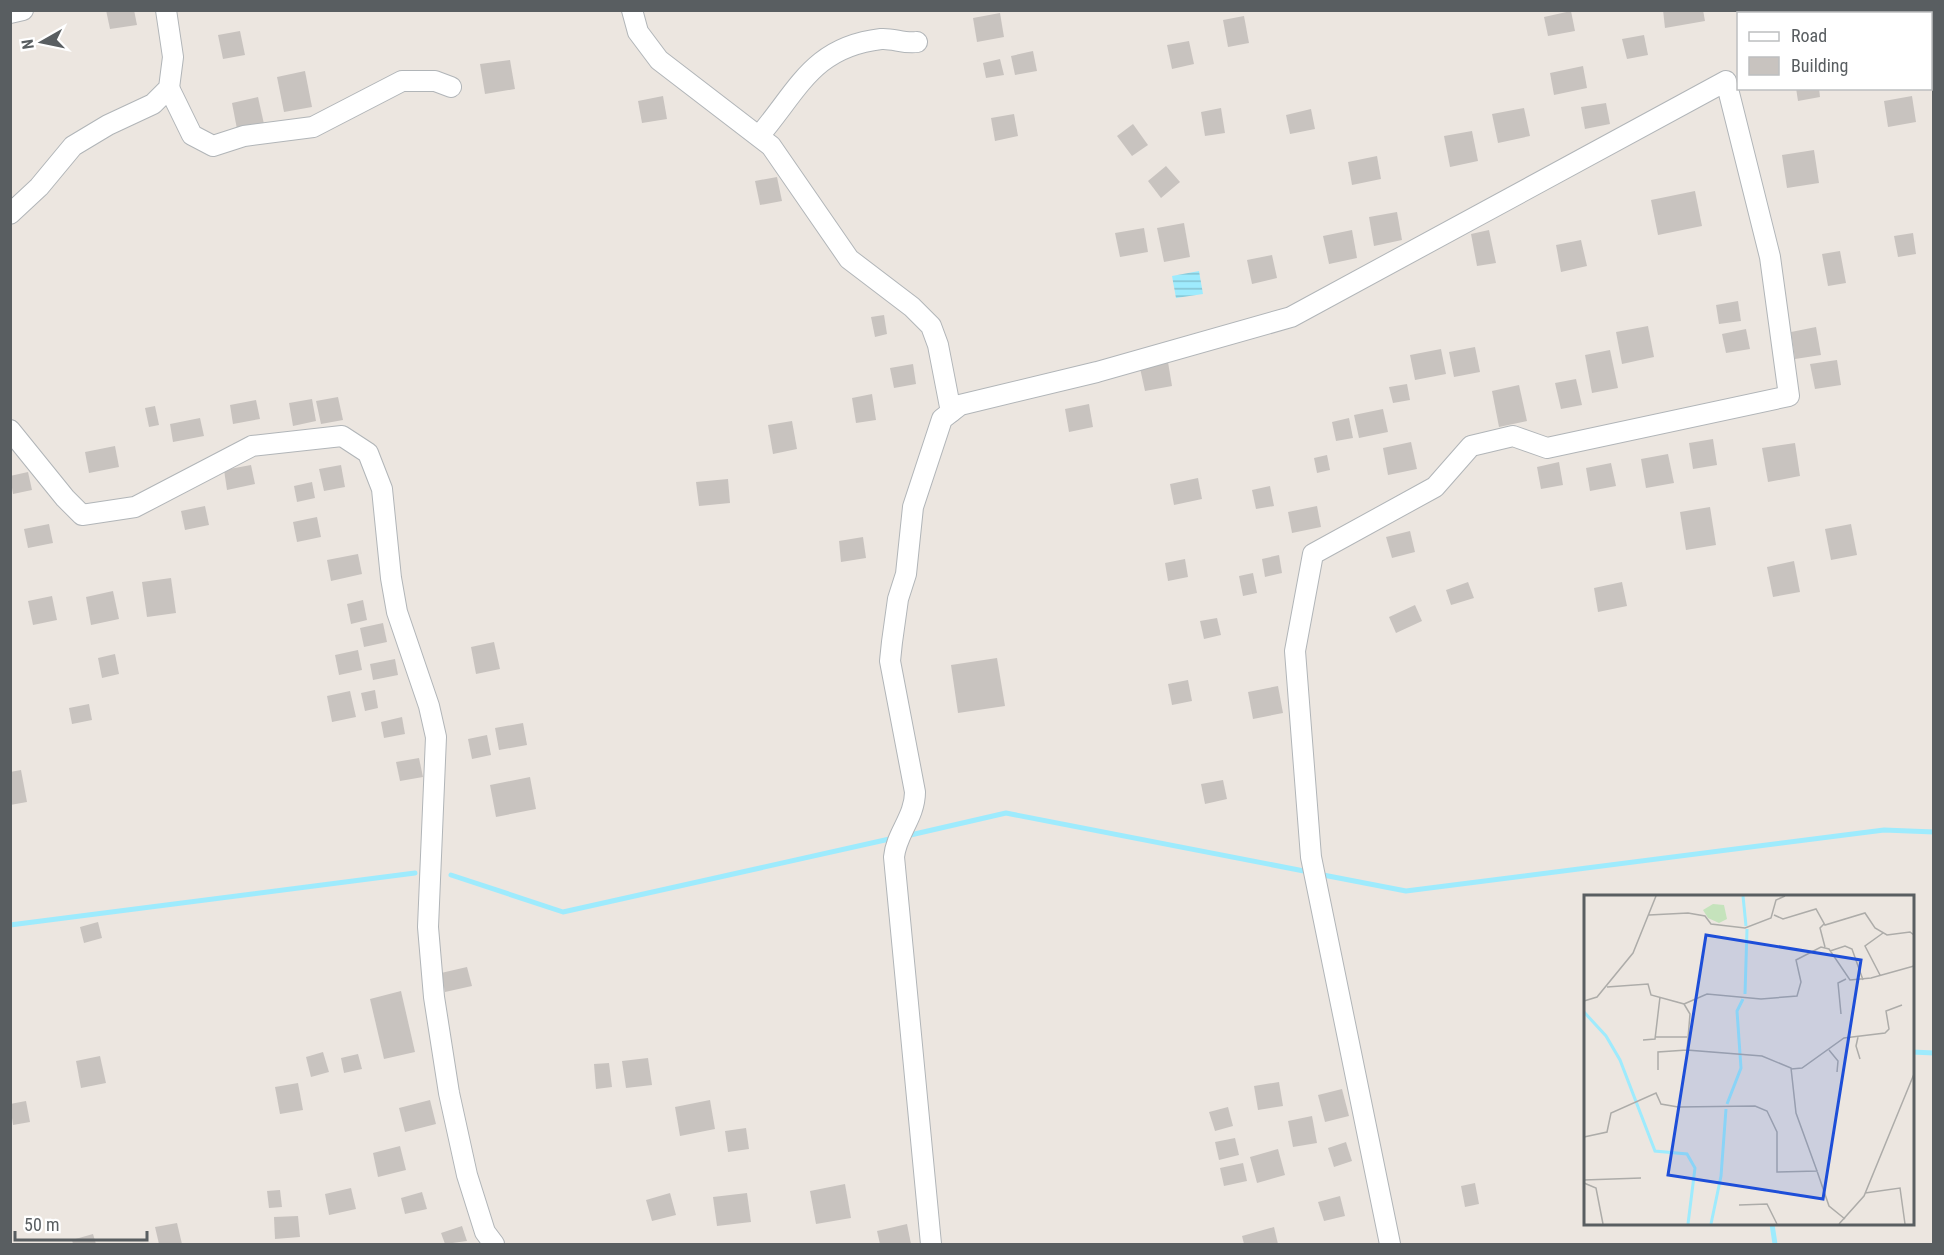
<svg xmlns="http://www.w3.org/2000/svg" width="1944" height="1255" viewBox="0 0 1944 1255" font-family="'Roboto Condensed',sans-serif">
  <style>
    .water { fill: url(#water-rules) }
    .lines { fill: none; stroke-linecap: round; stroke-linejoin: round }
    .stream { stroke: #9eebfd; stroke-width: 5 }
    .building { fill: #c8c3bf }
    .minor-casing { stroke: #b1b5b8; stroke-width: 22 }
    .minor { stroke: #fff; stroke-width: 20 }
    .inset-river { fill: none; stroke: #9eebfd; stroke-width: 3 }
    .inset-road { fill: none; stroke: #adaca9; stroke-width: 1.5 }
    .view { fill: #1d4ed8; fill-opacity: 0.15; stroke: #1d4ed8; stroke-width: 3 }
    .inset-edge { fill: none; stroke: #595e61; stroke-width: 3 }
  </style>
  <defs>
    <pattern id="water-rules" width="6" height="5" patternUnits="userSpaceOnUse" patternTransform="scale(1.5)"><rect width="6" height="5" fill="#9eebfd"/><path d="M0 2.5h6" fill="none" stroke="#84c2d0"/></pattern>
  </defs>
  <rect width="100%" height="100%" fill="#ece6e0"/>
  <path class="water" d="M1199,271L1203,294L1176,298L1172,276Z"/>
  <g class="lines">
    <g class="stream">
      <path d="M906,836L1006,813L1309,872"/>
      <path d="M1318,874L1406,891L1884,830L1934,832"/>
      <path d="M451,875L563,912L894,838"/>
      <path d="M10,925L415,873"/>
      <path d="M1912,1052L1934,1053"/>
      <path d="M1772,1224L1775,1244"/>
    </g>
  </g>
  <g class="building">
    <path d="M106,10H134L137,25L110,29Z"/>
    <path d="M1663,10H1703L1705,21L1665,28Z"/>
    <rect x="1887" y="10" width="31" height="4"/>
    <path d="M1571,11L1575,31L1548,36L1544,17Z"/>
    <path d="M1000,13L1004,37L977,42L973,18Z"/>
    <path d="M1244,16L1249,43L1228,47L1223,20Z"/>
    <path d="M240,31L245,55L223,59L218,35Z"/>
    <path d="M1644,35L1648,55L1627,59L1622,39Z"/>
    <path d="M1189,41L1194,64L1172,69L1167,45Z"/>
    <path d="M1033,51L1037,71L1015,75L1011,56Z"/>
    <path d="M1000,59L1004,75L986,78L983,63Z"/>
    <path d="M510,60L515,89L485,94L480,64Z"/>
    <path d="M1583,66L1587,88L1554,95L1550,73Z"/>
    <path d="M305,71L312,107L284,112L277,77Z"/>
    <path d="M1796,88H1819L1820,97L1798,101Z"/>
    <path d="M663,96L667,119L642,123L638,101Z"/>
    <path d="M1912,96L1916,122L1888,127L1884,101Z"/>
    <path d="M258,97L264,124L237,129L232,103Z"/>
    <path d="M1606,103L1610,124L1585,129L1581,107Z"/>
    <path d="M1221,108L1225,133L1205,136L1201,112Z"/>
    <path d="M1524,108L1530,136L1498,143L1492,114Z"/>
    <path d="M1311,109L1315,129L1290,134L1286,115Z"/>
    <path d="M1014,114L1018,136L995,141L991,118Z"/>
    <path d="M1133,124L1148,145L1132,156L1117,136Z"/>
    <path d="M1472,131L1478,161L1450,167L1444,136Z"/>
    <path d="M1814,150L1819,183L1787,188L1782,155Z"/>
    <path d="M1377,156L1381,179L1352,185L1348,162Z"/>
    <path d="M1166,166L1180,182L1161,198L1148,181Z"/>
    <path d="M777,177L782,201L760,205L755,181Z"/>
    <path d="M1695,191L1702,226L1658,235L1651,200Z"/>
    <path d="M1397,212L1402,240L1374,246L1369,217Z"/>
    <path d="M1184,223L1190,257L1164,262L1157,228Z"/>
    <path d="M1144,228L1148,252L1120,257L1115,233Z"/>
    <path d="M1352,230L1357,258L1329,264L1323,236Z"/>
    <path d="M1489,230L1496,263L1477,266L1471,234Z"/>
    <path d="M1913,233L1916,254L1898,257L1894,236Z"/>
    <path d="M1581,240L1587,266L1561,272L1556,245Z"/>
    <path d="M1840,251L1846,283L1828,286L1822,254Z"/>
    <path d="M1272,255L1277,278L1252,284L1247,260Z"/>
    <path d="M1738,301L1741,321L1719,324L1716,305Z"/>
    <path d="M884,315L887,334L875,337L871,317Z"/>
    <path d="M1648,326L1654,357L1622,364L1616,332Z"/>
    <path d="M1816,327L1821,355L1795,359L1791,332Z"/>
    <path d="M1746,329L1750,349L1726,353L1722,334Z"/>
    <path d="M1475,347L1480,372L1454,377L1449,352Z"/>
    <path d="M1441,349L1446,374L1415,380L1410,355Z"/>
    <path d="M1610,350L1618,388L1592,393L1585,355Z"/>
    <path d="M1837,360L1841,385L1815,389L1810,364Z"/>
    <path d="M1168,362L1172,386L1145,391L1140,368Z"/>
    <path d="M913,364L916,384L894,388L890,368Z"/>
    <path d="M1576,379L1582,405L1561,409L1555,383Z"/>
    <path d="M1407,384L1410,400L1393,403L1389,387Z"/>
    <path d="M1519,385L1527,421L1499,427L1492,391Z"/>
    <path d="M872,394L876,420L856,423L852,398Z"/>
    <path d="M338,397L343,420L321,424L316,401Z"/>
    <path d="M312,399L316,421L293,426L289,403Z"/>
    <path d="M256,400L260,419L233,424L230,405Z"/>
    <path d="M1089,404L1093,427L1069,432L1065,409Z"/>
    <path d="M155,406L159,425L149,427L145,408Z"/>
    <path d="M1383,409L1388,432L1359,438L1354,415Z"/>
    <path d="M200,418L204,436L173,442L170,424Z"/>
    <path d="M1349,418L1353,438L1336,441L1332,422Z"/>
    <path d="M792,421L797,449L773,454L768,425Z"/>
    <path d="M1713,439L1717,465L1693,469L1689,443Z"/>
    <path d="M1411,442L1417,469L1388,475L1383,448Z"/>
    <path d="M1795,443L1800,476L1768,482L1762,448Z"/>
    <path d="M115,446L119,467L89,473L85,452Z"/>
    <path d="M1668,454L1674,483L1646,488L1641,459Z"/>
    <path d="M1327,455L1330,470L1317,473L1314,458Z"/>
    <path d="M1559,462L1563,485L1541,489L1537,467Z"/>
    <path d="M1611,463L1616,486L1590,491L1586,468Z"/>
    <path d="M251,465L255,484L227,490L224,470Z"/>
    <path d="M341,465L345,487L324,491L319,469Z"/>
    <path d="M28,472L32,490L13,494L10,476Z"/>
    <path d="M1198,478L1202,499L1174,505L1170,484Z"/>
    <path d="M728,479L730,503L699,506L696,482Z"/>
    <path d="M312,482L315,498L297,502L294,486Z"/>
    <path d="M1270,486L1274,506L1256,509L1252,490Z"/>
    <path d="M205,506L209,525L185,530L181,511Z"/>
    <path d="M1317,506L1321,527L1292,533L1288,512Z"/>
    <path d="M1710,507L1716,545L1686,550L1680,512Z"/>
    <path d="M317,517L321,537L297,542L293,522Z"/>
    <path d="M49,524L53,543L28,548L24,529Z"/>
    <path d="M1851,524L1857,555L1831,560L1825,529Z"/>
    <path d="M1410,531L1415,552L1392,558L1386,537Z"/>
    <path d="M863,537L866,558L841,562L839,541Z"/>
    <path d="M358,554L362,574L331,581L327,560Z"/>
    <path d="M1279,555L1282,573L1265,577L1262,559Z"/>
    <path d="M1185,559L1188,577L1168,581L1165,563Z"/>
    <path d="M1794,561L1800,592L1773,597L1767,567Z"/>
    <path d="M1253,573L1257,593L1243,596L1239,576Z"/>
    <path d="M171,578L176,613L147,617L142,582Z"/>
    <path d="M1468,582L1474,598L1451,605L1446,590Z"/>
    <path d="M1622,582L1627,606L1598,612L1594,588Z"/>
    <path d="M113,591L119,619L91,625L86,597Z"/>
    <path d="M52,596L57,620L33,625L28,601Z"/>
    <path d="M363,600L367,620L351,624L347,604Z"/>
    <path d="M1415,605L1422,621L1396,633L1389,617Z"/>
    <path d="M1217,618L1221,635L1204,639L1200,621Z"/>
    <path d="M383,623L387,642L364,647L360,628Z"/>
    <path d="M494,642L500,669L476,674L471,647Z"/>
    <path d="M358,650L362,670L339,675L335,655Z"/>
    <path d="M115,654L119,674L102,678L98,658Z"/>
    <path d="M997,658L1005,706L958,713L951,665Z"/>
    <path d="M395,659L398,675L373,680L370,664Z"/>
    <path d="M1188,680L1192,701L1172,705L1168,684Z"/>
    <path d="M1278,686L1283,713L1253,719L1248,692Z"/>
    <path d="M375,690L378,708L365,711L361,693Z"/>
    <path d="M350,691L356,717L332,722L327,696Z"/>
    <path d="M89,704L92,720L72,724L69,708Z"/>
    <path d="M402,717L405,734L384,738L381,722Z"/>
    <path d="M523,723L527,745L499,750L495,728Z"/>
    <path d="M487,735L491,755L472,759L468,739Z"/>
    <path d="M419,758L423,777L400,781L396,762Z"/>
    <path d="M21,770L27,802L10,805V772Z"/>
    <path d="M530,777L536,809L496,817L490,785Z"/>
    <path d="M1223,780L1227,799L1205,804L1201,784Z"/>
    <path d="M98,922L102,938L84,943L80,927Z"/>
    <path d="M467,967L472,986L445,992L441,973Z"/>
    <path d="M401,991L415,1052L384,1059L370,999Z"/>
    <path d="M323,1052L329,1072L311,1077L306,1057Z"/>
    <path d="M358,1054L362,1069L344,1073L341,1058Z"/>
    <path d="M100,1056L106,1083L81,1088L76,1061Z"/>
    <path d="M648,1058L652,1085L626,1088L622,1061Z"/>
    <path d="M609,1063L612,1087L596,1089L594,1064Z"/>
    <path d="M1279,1082L1283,1106L1258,1110L1254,1086Z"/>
    <path d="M298,1083L303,1110L280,1114L275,1087Z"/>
    <path d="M1342,1089L1349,1116L1325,1122L1318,1095Z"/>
    <path d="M430,1100L436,1124L405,1132L399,1108Z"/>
    <path d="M710,1100L715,1129L680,1136L675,1107Z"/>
    <path d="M26,1101L30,1122L13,1125L10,1104Z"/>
    <path d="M1228,1107L1233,1126L1215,1131L1209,1112Z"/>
    <path d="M1312,1116L1317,1143L1293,1147L1288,1121Z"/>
    <path d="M746,1128L749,1149L728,1152L725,1131Z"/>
    <path d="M1235,1138L1239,1155L1219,1160L1215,1142Z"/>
    <path d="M1346,1142L1352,1161L1334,1167L1328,1148Z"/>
    <path d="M400,1146L406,1170L378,1177L373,1153Z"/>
    <path d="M1278,1149L1285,1175L1257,1183L1250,1157Z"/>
    <path d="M1243,1163L1247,1181L1224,1186L1220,1168Z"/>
    <path d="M1475,1183L1479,1204L1465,1207L1461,1186Z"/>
    <path d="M845,1184L851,1218L816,1224L810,1191Z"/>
    <path d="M351,1188L356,1209L329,1215L325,1194Z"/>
    <path d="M280,1190L282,1207L269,1208L267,1191Z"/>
    <path d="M422,1192L427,1209L405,1214L401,1198Z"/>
    <path d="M670,1193L676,1215L652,1221L646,1200Z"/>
    <path d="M747,1193L751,1222L717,1226L713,1197Z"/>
    <path d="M1340,1196L1345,1216L1324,1221L1318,1202Z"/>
    <path d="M298,1216L300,1237L275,1239L274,1217Z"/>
    <path d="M177,1223L182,1244H159L155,1227Z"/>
    <path d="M907,1224L911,1244H880L877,1231Z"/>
    <path d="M462,1226L467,1241L445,1244L441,1233Z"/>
    <path d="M1274,1227L1278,1244H1244L1242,1236Z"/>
    <path d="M93,1234L96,1244H73L72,1240Z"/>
  </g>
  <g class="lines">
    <g class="minor-casing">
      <g id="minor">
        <path d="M632,10L638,32L659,60L771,146L849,259L912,307L931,326L938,345L951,412"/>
        <path d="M10,13L23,10"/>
        <path d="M1851,14L1855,10"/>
        <path d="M169,88L192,135L213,146L244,136L313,127L402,81H435L451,87"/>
        <path d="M759,136C799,89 813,47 881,39C893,38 904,44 917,42"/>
        <path d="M10,214L39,187L73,146L108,125L153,104L169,88L173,57L166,10"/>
        <path d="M10,430L65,498L82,515L135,507L252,446L342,436L368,453L382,489L391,578L397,612L429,706L436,737L428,927L434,997L449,1093L467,1175L485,1232L494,1244"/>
        <path d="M931,1244L894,857C896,834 915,817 915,792L890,661L892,642L898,599L906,574L913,507L942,419L960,405L1097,372L1291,317L1726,81L1770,257L1789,396L1547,448L1513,436L1471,446L1435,487L1313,554L1295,651L1311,857L1390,1244"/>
      </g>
    </g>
    <use href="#minor" class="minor"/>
  </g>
  <g transform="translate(1584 895)">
    <rect width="330" height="330" fill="#ece6e0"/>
    <path d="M129,9L140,10L143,24L135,28L124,23L119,15Z" fill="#c5e3bc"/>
    <path class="inset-river" d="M159,1L162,31M161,99L163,34M0,117L22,141L36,165L71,256L103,259L111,273L104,329M143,209L157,173L153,116L159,104M127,329L137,281L142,214"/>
    <path class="inset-road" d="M65,20L104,18L121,21L127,29L161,33L187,23L192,5L201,1M190,20L199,24L232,14L241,30L281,18L291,33L303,40L326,37L330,40M240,29L236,33L241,52M246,56L261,51L268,54L279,85M296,80L281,51L299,38M0,106L13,102L49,58L72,1M100,109L123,99L177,104L213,101L217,87L212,65L237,52L245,54L266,85L287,83L330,71M257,119L254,88L262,84M72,142H103M274,142L272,151L276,164M59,145L71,144L76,102M245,155L254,166L253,177M207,174L218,173L260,143L301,138L305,134L302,116L318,110M74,175V157L103,155M0,242L23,237L27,218L72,198L77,209L94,212L171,211L183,216L193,237V277L233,276L212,218L207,173L178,161L103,155L106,119L100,109L67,100L64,89L23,92M233,276L245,311L261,324M0,285L57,283M0,288L12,293L19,329M281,298L316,293L321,329M155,310L183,309L193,329M255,329L280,301L330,179"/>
    <path class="view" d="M122,40L277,65L239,304L84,280Z"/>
    <rect width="330" height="330" class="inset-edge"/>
  </g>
  <rect width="1944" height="1255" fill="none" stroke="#595e61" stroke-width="24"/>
  <rect x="1737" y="12" width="195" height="78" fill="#ffffff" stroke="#bdbfc0" stroke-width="1.5"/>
  <rect x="1749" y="32" width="30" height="9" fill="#ffffff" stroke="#bdbfc0" stroke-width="1.5"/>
  <text x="1791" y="42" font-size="18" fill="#595e61">Road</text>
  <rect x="1749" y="57" width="30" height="18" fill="#c8c3bf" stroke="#bdbfc0" stroke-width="1.5"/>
  <text x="1791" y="72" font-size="18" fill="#595e61">Building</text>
  <g transform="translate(42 42) rotate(261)" stroke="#ffffff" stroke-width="4.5" paint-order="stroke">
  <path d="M0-4.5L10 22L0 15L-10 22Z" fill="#595e61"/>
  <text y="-9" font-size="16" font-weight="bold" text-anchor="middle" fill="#595e61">N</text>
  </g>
  <path d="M15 1231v9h132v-9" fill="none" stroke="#595e61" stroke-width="3"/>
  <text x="24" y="1231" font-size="18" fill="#595e61" stroke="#ffffff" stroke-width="4.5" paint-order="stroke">50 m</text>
</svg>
